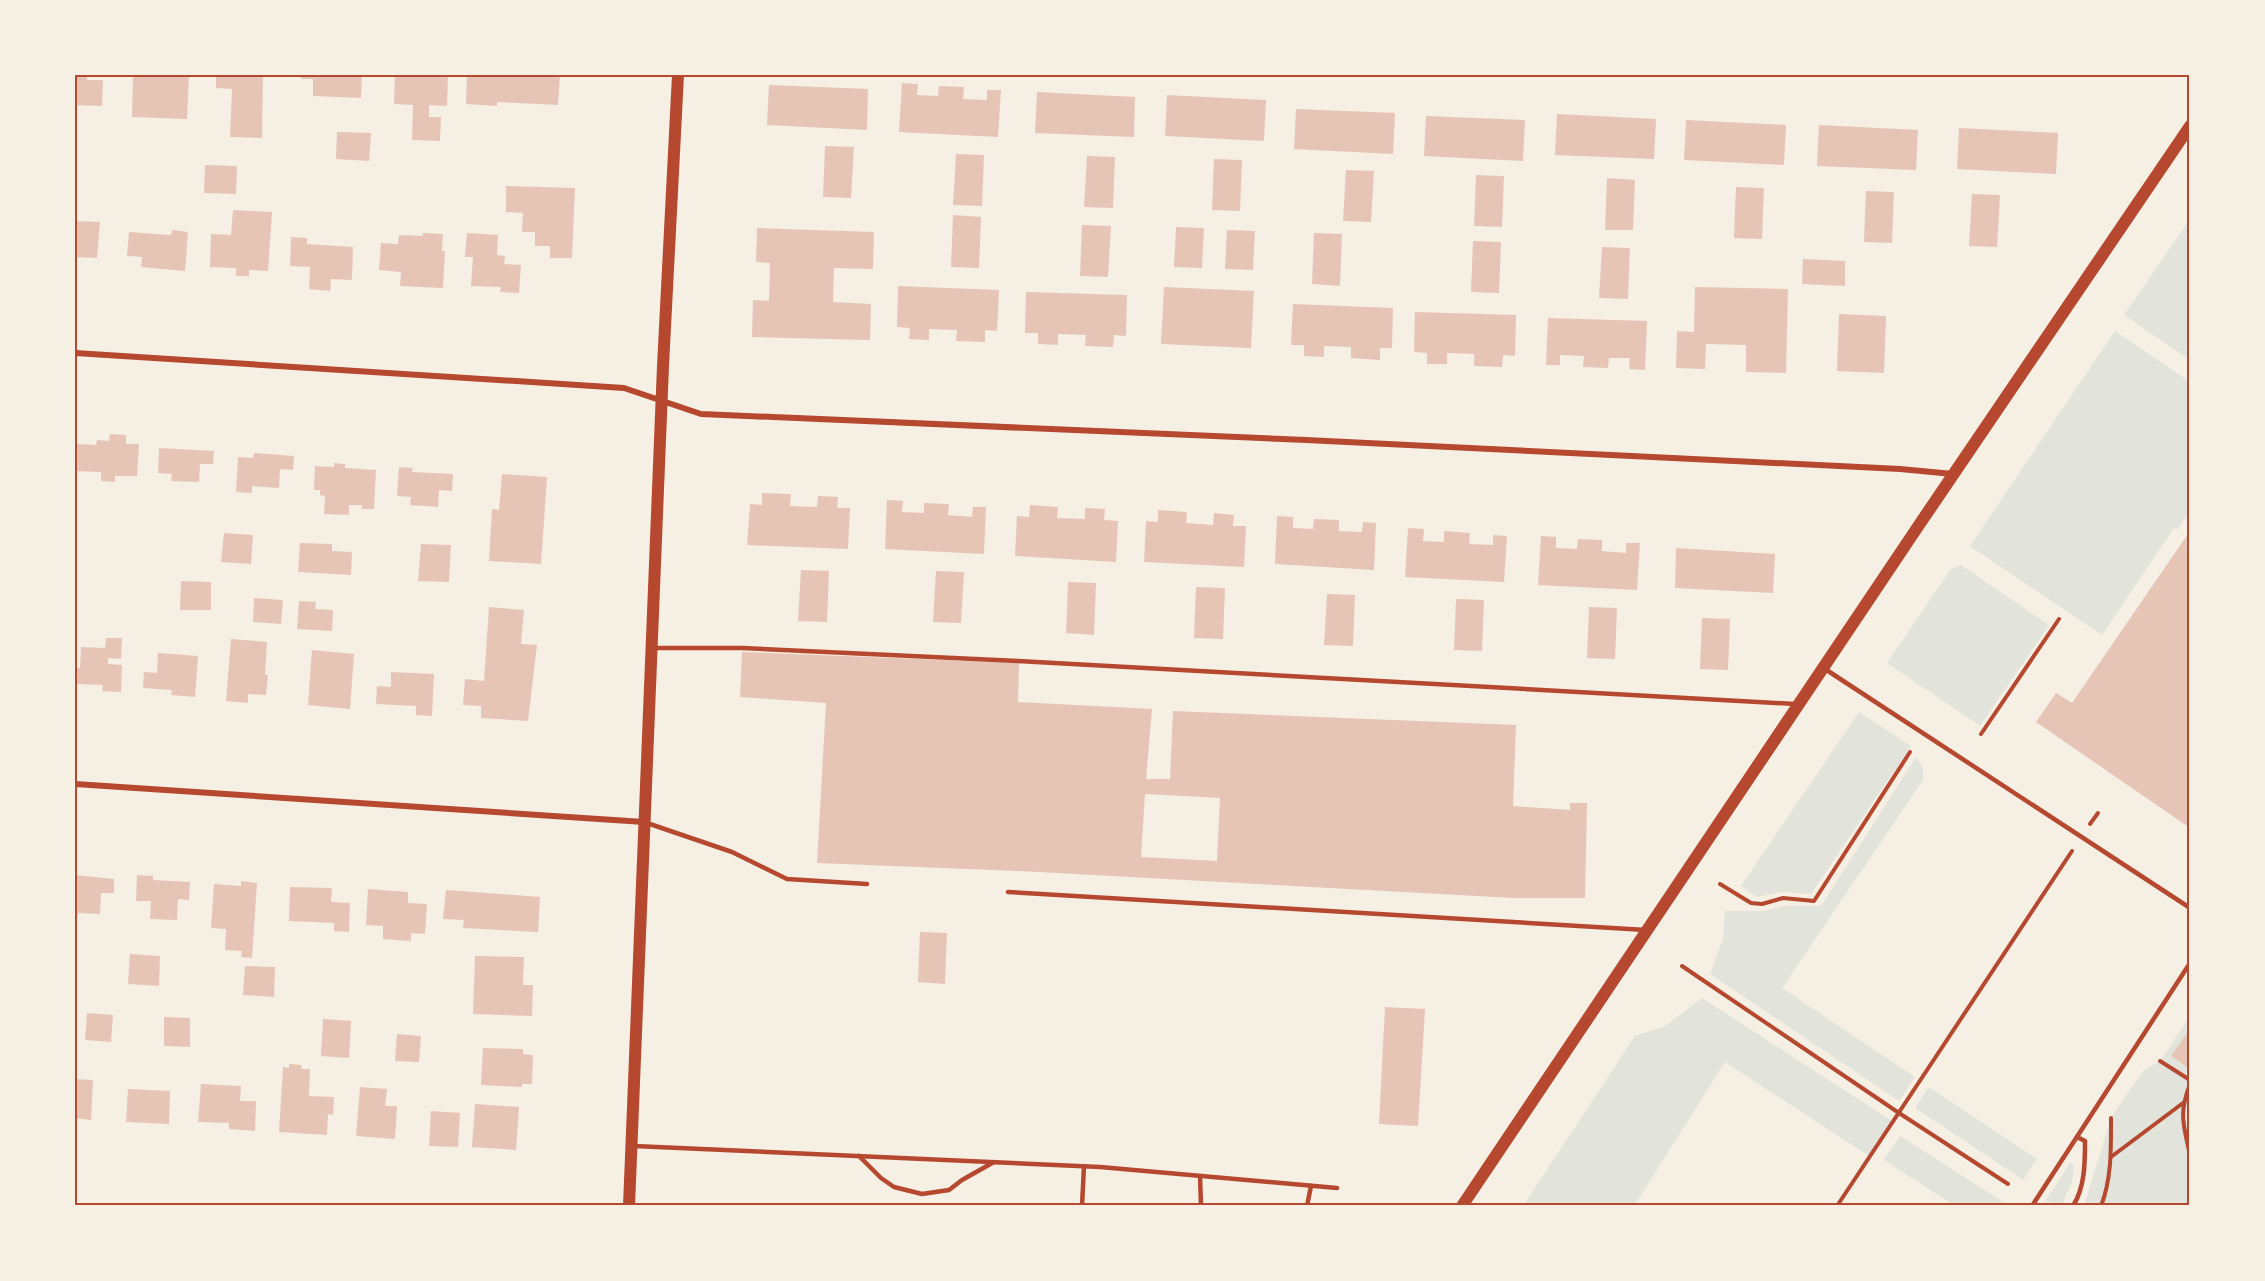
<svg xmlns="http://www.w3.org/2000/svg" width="2265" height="1281" viewBox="0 0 2265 1281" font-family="Barlow,sans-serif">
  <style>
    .green { fill: #e2e4dc }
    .building { fill: #e6c5b7; fill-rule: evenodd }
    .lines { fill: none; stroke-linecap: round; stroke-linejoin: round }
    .path { stroke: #b5482f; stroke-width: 4 }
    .service { stroke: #b5482f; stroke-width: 4.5 }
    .minor { stroke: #b5482f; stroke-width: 6 }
    .secondary { stroke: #b5482f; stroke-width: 12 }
    .neatline { fill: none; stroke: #b5482f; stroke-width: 2 }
  </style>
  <rect width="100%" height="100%" fill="#f6efe4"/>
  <g class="green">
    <path d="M2190,219V353L2187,358L2124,315Z"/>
    <path d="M2115,331L2190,382V511L2177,530L2174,528L2102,635L1970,546Z"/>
    <path d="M1961,565L2049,625L1980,726L1887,663L1951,569Z"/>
    <path d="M1859,712L1911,746L1811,894L1783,892L1757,897L1741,886Z"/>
    <path d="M1916,757L1923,768V780L1782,988L1915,1077L1899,1101L1710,974L1723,939L1725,911H1764L1784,906H1821Z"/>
    <path d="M1702,998L1892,1121L1869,1156L1725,1062L1634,1206H1523L1635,1036L1665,1026Z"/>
    <path d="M2190,1016V1206H2084L2111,1118L2142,1072L2160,1061Z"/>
    <path d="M1929,1087L2037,1159L2023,1180L1915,1108Z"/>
    <path d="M1900,1136L2008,1205L1955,1206L1884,1160Z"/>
    <path d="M2070,1163L2073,1164C2076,1179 2067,1193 2061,1206H2055L2046,1200Z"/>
  </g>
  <g class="building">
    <path d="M75,75H87V80H103L102,106L75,105Z"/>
    <path d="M133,75H189L187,119L132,117Z"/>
    <path d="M216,75H263L262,138L230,137L232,89L216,88Z"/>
    <path d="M301,75H362L361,98L313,96V79H301Z"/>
    <path d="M395,75H448L447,106L429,105V117H441L440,141L412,140L413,105L394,104Z"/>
    <path d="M467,75H560L558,105L497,102V106L466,104Z"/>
    <path d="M902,83L918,84L917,95L938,96L939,86L964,87L963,99L987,100V90H1001L998,137L899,132Z"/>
    <path d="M769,85L868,89L867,130L767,125Z"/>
    <path d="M1037,92L1135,97L1134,137L1035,133Z"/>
    <path d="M1167,95L1266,100L1264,141L1165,136Z"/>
    <path d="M1296,109L1395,113L1393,154L1294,149Z"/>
    <path d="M1557,114L1656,119L1654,159L1555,155Z"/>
    <path d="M1426,116L1525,120L1523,161L1424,156Z"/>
    <path d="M1686,120L1786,125L1784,165L1684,160Z"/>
    <path d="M1819,125L1918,130L1916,170L1817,166Z"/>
    <path d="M1959,128L2058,133L2056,174L1957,169Z"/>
    <path d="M337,132L371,133L369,161L336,159Z"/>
    <path d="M825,146L854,147L851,198L823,197Z"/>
    <path d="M956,154L984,155L982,206L953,205Z"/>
    <path d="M1087,156L1115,157L1113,208L1084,207Z"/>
    <path d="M1214,159L1242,160L1240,211L1212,210Z"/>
    <path d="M205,165L237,166L236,194L204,193Z"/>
    <path d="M1346,170L1374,171L1371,222L1343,221Z"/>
    <path d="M1476,175L1504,176L1502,227L1474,226Z"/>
    <path d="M1607,178L1635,180L1633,230H1605Z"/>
    <path d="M506,186L575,188L572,258H550V246H535V232H522L523,213L506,212Z"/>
    <path d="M1736,187L1764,188L1762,239L1734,238Z"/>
    <path d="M1866,191L1894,192L1892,243L1864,242Z"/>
    <path d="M1972,194L2000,195L1997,247L1969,246Z"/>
    <path d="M233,210L272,212L268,271L249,270V276H236V268L210,267L211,234L231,235Z"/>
    <path d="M953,215L981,217L979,268L951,267Z"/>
    <path d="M75,221L100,222L97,258L75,257Z"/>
    <path d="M1082,225L1111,226L1108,277L1080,276Z"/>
    <path d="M1176,227L1204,228L1202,268L1174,267Z"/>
    <path d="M757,228L874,232L873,269L834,268L833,302L871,304L870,340L752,337L753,300L769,301L770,263L756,262Z"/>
    <path d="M172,230L188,232L185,271L141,267L142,257L127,256L129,232L171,235Z"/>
    <path d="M1227,230L1255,231L1253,270L1225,269Z"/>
    <path d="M423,233L443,234L442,251H445L443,288L400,286L401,272L379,270L381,243L398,244L399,235L423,236Z"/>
    <path d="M467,233L498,235L497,255L505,256L504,264L521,265L519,293L500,292L501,287L471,286L473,257H465Z"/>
    <path d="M1314,233L1342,234L1340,286L1312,284Z"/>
    <path d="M291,237L307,238V244L353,247L352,280L331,279L330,291L309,289L310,267L290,266Z"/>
    <path d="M1473,241L1501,242L1499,293L1471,292Z"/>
    <path d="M1602,247L1630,248L1628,299L1599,298Z"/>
    <path d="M1803,259L1845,261V286L1802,284Z"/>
    <path d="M898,286L999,290L997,331L985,330V342L956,341L957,330L929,329V340L909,339L910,328L897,327Z"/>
    <path d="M1164,287L1254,291L1251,348L1161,344Z"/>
    <path d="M1695,287L1788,289L1786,373L1746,372V345L1706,344L1705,369L1676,368L1677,331L1694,332Z"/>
    <path d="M1026,292L1127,295L1126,336L1114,335L1113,347L1085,346L1086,335L1058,334V345L1038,344V333H1025Z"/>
    <path d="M1293,304L1393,308L1392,348H1380V360L1351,358V347L1324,346V357L1304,356V345H1291Z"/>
    <path d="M1415,312L1516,315L1515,356L1503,355L1502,367L1474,366V354L1447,353V364H1427V353L1414,352Z"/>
    <path d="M1839,314L1886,316L1884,373L1837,371Z"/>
    <path d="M1548,318L1647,321L1645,370L1629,369L1630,358H1609L1608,368L1583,367L1584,356L1560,355V365H1546Z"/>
    <path d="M110,434L126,435V444H139L137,476H115V482L101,481V472L75,471L77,444L96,445L97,440L109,441Z"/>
    <path d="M159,448L214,451L213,464H200L199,482L171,481L172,474L158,473Z"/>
    <path d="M254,453L294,456L293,470L280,469L279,488L252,486V493L236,492L238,457L253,458Z"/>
    <path d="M334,463L345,464V468L376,470L374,509H362V505H349V515L324,514L325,496L320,495V490H314L315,466L334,467Z"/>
    <path d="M399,467L413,468L412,472L453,474L452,491L439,490L438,507L410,505L411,497L397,496Z"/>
    <path d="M502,474L547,477L541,564L489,561L492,509L499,510Z"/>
    <path d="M762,493L791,494L790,506L817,507L818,496L838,497L837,508H850L848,549L747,545L750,504L762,505Z"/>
    <path d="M887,500L903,501L902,512L924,513V503L949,504L948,515L972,517L973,507H986L984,554L885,549Z"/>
    <path d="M1030,505L1058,507L1057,518L1085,519V508L1105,509L1104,520L1118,521L1116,562L1015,556L1017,516L1029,517Z"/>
    <path d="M1158,510L1187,512L1186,523L1213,525L1214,513L1234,515L1233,526H1246L1244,567L1144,562L1146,521L1158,522Z"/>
    <path d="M1277,516L1293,517V528L1313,529L1314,519L1339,520V531L1362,532L1363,522L1376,523L1374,570L1275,564Z"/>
    <path d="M1408,528L1424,529L1423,541L1444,542V531L1470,533L1469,544L1493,545V535L1507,536L1504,582L1405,577Z"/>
    <path d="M2190,531V828L2036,722L2056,693L2072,703Z"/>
    <path d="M224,533L253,535L251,564L221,562Z"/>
    <path d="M1541,536L1556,537V548L1577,549L1578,539L1602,540V551L1626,553V543H1640L1637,590L1538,585Z"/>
    <path d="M300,543L332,544V551L352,552L351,575L298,572Z"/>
    <path d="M421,544L451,545L449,582L418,581Z"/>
    <path d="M1676,548L1775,554L1773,593L1675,588Z"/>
    <path d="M801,570L829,571L827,622L798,621Z"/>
    <path d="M936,571L964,572L961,623L933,622Z"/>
    <path d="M181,581L211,582V610H180Z"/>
    <path d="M1068,582L1096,583L1094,635L1066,633Z"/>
    <path d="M1196,587L1225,588L1223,639L1194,638Z"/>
    <path d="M1327,594L1355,595L1353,646L1324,645Z"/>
    <path d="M254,598L283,600L281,624L253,622Z"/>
    <path d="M1456,599L1484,600L1482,651L1454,650Z"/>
    <path d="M299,601L316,602L315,609L333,610L332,631L297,629Z"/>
    <path d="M489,607L524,610L521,644L537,645L528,721L481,718V706L463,705L465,679L484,681Z"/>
    <path d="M1589,607L1617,608L1615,659L1587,658Z"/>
    <path d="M1702,618L1730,619L1728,670L1700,669Z"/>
    <path d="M106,638H122L121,659L108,658V664L122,665L121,692L102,691L103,685L75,684V668H80L81,647L105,648Z"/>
    <path d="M231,639L267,642L265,675H268L266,695L248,694V703L226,701Z"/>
    <path d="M312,650L354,654L350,709L308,705Z"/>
    <path d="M742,652L1019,663L1018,702L1152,709L1146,779H1170L1173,711L1516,725L1513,806L1570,810V803H1587L1585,898H1514L1020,871L817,863L826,703L740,697ZM1145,794L1220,798L1217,861L1141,857Z"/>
    <path d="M158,653L198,656L195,697L171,695L172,690L143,688L144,672L157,673Z"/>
    <path d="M391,672L434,674L432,716L416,715V706L376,704L377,686L391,687Z"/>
    <path d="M75,875L114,879V893H101L100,914L78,913V916H75Z"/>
    <path d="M137,875L153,876V880L190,882L189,900L178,899L177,920L150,919L151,901H136Z"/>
    <path d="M241,881L257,883L252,958L241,957L242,951L225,950L226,929L211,928L214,884L241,886Z"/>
    <path d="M290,887L332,888L331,902L350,903L349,932L334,931V923L289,921Z"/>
    <path d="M368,889L408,892V903L427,904L425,934L411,933V941L383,939V926L366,925Z"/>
    <path d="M446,890L540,897L538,932L463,928L464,920L443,919Z"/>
    <path d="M920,932L947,933L945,984L918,982Z"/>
    <path d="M130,954L160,956L159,986L128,984Z"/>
    <path d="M475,956L524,957L523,985H533L532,1016L473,1014Z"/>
    <path d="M245,966L275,967L274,997L243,995Z"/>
    <path d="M1385,1007L1425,1009L1418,1126L1379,1124Z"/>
    <path d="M87,1013L113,1015L111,1042L85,1040Z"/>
    <path d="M164,1017L190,1018V1047L164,1046Z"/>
    <path d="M323,1019L351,1021L349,1058L321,1056Z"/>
    <path d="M2190,1029V1069L2171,1056Z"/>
    <path d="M397,1034L421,1036L419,1062L395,1061Z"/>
    <path d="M483,1048L523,1049V1054L533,1055L532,1084H522V1087L481,1085Z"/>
    <path d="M289,1064L302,1065L301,1069H310L309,1096L334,1097L333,1115L328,1114L327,1135L279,1132L283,1067L289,1068Z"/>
    <path d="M75,1079L93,1080L91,1120L75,1118Z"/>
    <path d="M201,1084L241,1086L240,1101H256L255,1131L229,1129V1123L198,1122Z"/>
    <path d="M360,1087L387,1089L385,1106H397L395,1139L356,1136Z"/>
    <path d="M128,1089L170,1091L169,1124L126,1122Z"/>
    <path d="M475,1104L519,1107L516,1150L472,1147Z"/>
    <path d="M431,1111L460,1113L458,1147L429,1146Z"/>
  </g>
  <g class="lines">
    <g class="path">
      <path d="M1981,734L2059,619"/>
      <path d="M2090,824L2098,813"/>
      <path d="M1720,884L1751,903L1762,904L1783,898L1814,901L1910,752"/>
      <path d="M1682,966L1899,1113L2008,1184"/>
      <path d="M2160,1061L2190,1080"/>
      <path d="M2190,1084C2178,1115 2184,1125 2190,1156"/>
      <path d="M2111,1157L2183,1103"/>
      <path d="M1837,1206L2072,851"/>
      <path d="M2101,1206C2112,1178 2111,1147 2111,1118"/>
    </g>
    <g class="service">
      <path d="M653,648H742L1018,661L1795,704"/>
      <path d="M1825,669L2190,908"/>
      <path d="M647,823L732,852L787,879L867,884"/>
      <path d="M1008,892L1646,930"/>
      <path d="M634,1146L1100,1167L1337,1188"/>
      <path d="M859,1156L881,1178L894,1187L922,1194L949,1190L962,1180L994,1162"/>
      <path d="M1200,1176L1201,1206"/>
      <path d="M1082,1206L1084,1166"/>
      <path d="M1307,1206L1311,1186"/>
      <path d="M2032,1206L2190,963"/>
      <path d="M2073,1206C2085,1187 2085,1163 2085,1141L2077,1137"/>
    </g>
    <g class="minor">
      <path d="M75,353L624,388L701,414L1306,440L1900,469L1953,474"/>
      <path d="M75,784L644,822"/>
    </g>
    <g class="secondary">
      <path d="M629,1206L663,366L678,75"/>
      <path d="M1462,1206L1919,525L2190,126"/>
    </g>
  </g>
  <rect width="2265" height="1281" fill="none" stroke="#f6efe4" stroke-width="153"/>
  <rect x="76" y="76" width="2112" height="1128" class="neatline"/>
</svg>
